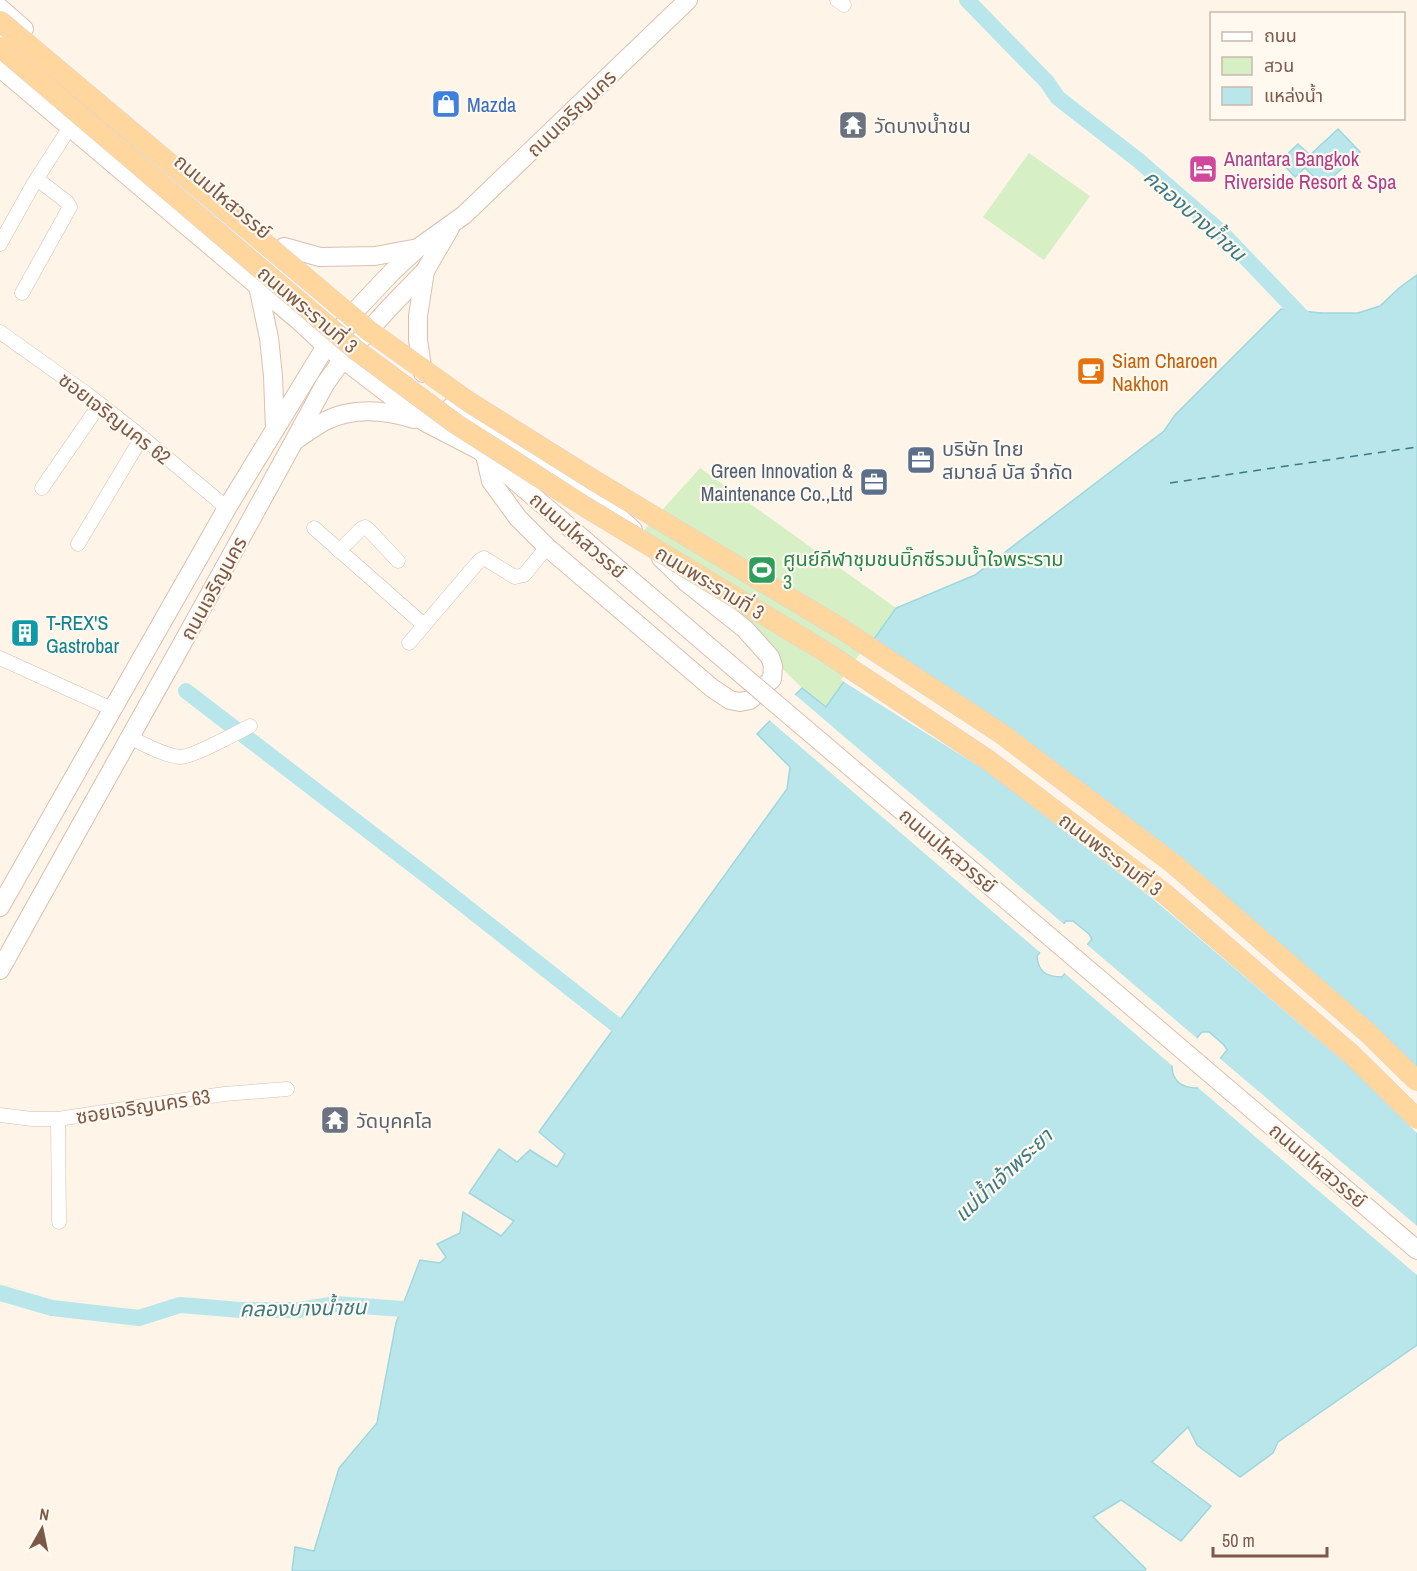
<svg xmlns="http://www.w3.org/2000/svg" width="1417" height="1571" viewBox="0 0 1417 1571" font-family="'Archivo Narrow','Noto Sans Thai',sans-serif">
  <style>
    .green { fill: #d7efc4 }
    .water { fill: #b9e6eb; stroke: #9ed7de; stroke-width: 1.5; fill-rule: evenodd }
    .pier { fill: #fef5e8 }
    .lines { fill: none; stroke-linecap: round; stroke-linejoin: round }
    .canal { stroke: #b9e6eb; stroke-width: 16 }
    .ferry { stroke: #3a7a83; stroke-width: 1.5; stroke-dasharray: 8 6; stroke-linecap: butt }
    .minor-casing { stroke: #d5beae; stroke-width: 15 }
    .secondary-casing { stroke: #dbbfae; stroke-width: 20 }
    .minor { stroke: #fff; stroke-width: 14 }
    .secondary { stroke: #fff; stroke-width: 18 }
    .secondary-bridge-casing { stroke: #dbbfae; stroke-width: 20; stroke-linecap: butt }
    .primary-bridge-casing { stroke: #ddd4cf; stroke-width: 21; stroke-linecap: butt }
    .secondary-bridge { stroke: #fff; stroke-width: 18 }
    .primary-bridge { stroke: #ffd79e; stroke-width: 20 }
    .labels { text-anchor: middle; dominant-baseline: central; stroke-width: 4.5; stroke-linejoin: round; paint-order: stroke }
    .shop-label { font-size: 20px; fill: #366cbe; stroke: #fff9f0; text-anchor: start }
    .street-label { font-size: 20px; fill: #7c5848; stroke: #fff9f0 }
    .worship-label { font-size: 20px; fill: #5b616d; stroke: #fff9f0; text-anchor: start }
    .hotel-label { font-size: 20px; fill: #b23c85; stroke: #fff9f0; text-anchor: start }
    .food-label { font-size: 20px; fill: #c56008; stroke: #fff9f0; text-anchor: start }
    .service-label { font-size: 20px; fill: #4e5e75; stroke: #fff9f0; text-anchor: start }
    .leisure-label { font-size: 20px; fill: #27864d; stroke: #fff9f0; text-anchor: start }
    .culture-label { font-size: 20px; fill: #0d838f; stroke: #fff9f0; text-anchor: start }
    .water-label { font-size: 21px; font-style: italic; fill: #3a7a83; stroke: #fff9f0 }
  </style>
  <rect width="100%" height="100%" fill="#fef5e8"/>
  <g class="green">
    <path d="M1029,153L1090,196L1044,260L983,217Z"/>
    <path d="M700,468L896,608L826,707L802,688L643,531Z"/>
  </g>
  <g class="water">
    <path d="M1338,129L1360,152L1323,186L1305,168L1295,177L1280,161L1298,144L1310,155Z"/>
    <path d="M1417,275V1345L1278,1442L1273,1453L1240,1477L1197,1445L1188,1427L1152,1462L1211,1506L1181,1541L1121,1500L1093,1517L1146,1569L1144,1571H292L295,1547L314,1551L339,1468L377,1423L396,1323L420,1260L440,1263L446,1257L437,1244L460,1233L463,1212L501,1236L514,1221L469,1193L499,1149L517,1162L530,1150L557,1167L565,1154L539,1132L787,789L790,767L757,734L802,688L826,707L896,608L975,575L1164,431L1175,415L1281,309L1322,313H1358L1380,306L1399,288ZM1066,921H1073L1089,934L1092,939L1062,977C1047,977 1038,972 1037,956ZM1202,1032H1209L1224,1045L1227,1050L1197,1088C1183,1088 1173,1083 1172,1067Z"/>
  </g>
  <g class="pier">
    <path d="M871,638L1018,734L1180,859L1417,1069V1133L1348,1065L1153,899L988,772L841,680Z"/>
    <path d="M793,693L1066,926L1042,954L768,719Z"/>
    <path d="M1085,943L1199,1040L1175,1068L1062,971Z"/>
    <path d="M1218,1057L1417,1226V1275L1195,1085Z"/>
  </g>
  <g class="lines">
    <g class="canal">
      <path d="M967,0L1047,82L1058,98L1138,160L1220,231L1312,327"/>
      <path d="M186,691L431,879L633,1038"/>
      <path d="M0,1293L52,1308L139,1318L180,1305L241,1310H299L336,1304L402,1309L420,1318"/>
    </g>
    <path class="ferry" d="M1170,483L1417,447"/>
    <g class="minor-casing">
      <g id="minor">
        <path d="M837,0L844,5"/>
        <path d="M0,244L34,183L70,127"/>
        <path d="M22,293L70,207L67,202L37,179"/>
        <path d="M0,332L87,394L142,437L227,508"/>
        <path d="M42,488L100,404"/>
        <path d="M314,528L424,625"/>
        <path d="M78,544L142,437"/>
        <path d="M339,551L361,529L365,527L369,530L398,561"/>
        <path d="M409,643L479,561L484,558L515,577L524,575L547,547"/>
        <path d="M0,658L112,709"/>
        <path d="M131,738C146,745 163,755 180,757C190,758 239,732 250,726"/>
        <path d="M0,1115L32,1119H58L224,1094L287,1089"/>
        <path d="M58,1119L59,1222"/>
      </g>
    </g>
    <g class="secondary-casing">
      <g id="secondary">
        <path d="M0,8L24,29"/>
        <path d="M0,68L298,320L326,346L425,422L479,450L734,668"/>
        <path d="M284,247L320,257L375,256L418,248"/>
        <path d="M258,286L269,338L273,376L275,429"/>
        <path d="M423,373L418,340V316L425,271"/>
        <path d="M451,407C492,433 536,455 575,482C596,496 615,513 633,530"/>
        <path d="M297,439C306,433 316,426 325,421C353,407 385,410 414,419"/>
        <path d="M485,455L491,481L518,518L547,547L712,688L730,700L740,702L750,700L772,679L773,666L770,657L745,629L686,582L661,558"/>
        <path d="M0,907L227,508L326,346L357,309L392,272L418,248L464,215L688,0"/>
        <path d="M1043,931L1417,1250"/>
        <path d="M0,970C108,775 219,581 325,384L343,359L390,307L425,271L450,228"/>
      </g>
    </g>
    <use href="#minor" class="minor"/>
    <use href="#secondary" class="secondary"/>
    <g class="secondary-bridge-casing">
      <path id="secondary-bridge" d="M734,668L1043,931"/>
    </g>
    <g class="primary-bridge-casing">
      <g id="primary-bridge">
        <path d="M0,21L368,330L469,402L595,481L840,628L1002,734L1175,865L1367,1032L1417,1081"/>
        <path d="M0,47L356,350L456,424L584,506L824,651L988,760L1165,894L1351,1054L1417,1119"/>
      </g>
    </g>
    <use href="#secondary-bridge" class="secondary-bridge"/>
    <use href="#primary-bridge" class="primary-bridge"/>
  </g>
  <defs>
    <g id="shop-square" transform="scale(1.5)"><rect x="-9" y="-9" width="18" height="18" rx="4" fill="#3f7fe0" stroke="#fff9f0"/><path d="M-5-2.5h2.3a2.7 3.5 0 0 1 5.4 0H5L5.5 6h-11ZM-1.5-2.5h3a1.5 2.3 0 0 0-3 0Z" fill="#fff"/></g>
    <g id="temple-square" transform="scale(1.5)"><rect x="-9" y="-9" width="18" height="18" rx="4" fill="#6b7280" stroke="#fff9f0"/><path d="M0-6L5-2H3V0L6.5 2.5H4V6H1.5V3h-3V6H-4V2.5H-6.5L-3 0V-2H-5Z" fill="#fff"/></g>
    <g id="hotel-square" transform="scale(1.5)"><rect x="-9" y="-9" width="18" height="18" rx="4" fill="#d1479c" stroke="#fff9f0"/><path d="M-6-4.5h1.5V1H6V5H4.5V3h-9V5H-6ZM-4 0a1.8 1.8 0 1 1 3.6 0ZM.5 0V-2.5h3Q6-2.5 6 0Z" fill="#fff"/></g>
    <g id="cafe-square" transform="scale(1.5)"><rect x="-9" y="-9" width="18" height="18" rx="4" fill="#e8710a" stroke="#fff9f0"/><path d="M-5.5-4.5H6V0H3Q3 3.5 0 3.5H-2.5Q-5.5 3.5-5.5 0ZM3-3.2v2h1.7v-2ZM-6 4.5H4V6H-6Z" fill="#fff"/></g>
    <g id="office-square" transform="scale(1.5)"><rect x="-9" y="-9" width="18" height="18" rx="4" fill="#5c6f8a" stroke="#fff9f0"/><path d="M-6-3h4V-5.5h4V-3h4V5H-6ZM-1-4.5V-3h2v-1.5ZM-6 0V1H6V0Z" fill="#fff"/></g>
    <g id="stadium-square" transform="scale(1.5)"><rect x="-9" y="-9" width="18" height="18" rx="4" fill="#2e9e5b" stroke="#fff9f0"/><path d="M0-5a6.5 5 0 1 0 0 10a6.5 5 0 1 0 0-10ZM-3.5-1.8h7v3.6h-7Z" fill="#fff"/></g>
    <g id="building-square" transform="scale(1.5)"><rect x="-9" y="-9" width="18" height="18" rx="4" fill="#0f9aa8" stroke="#fff9f0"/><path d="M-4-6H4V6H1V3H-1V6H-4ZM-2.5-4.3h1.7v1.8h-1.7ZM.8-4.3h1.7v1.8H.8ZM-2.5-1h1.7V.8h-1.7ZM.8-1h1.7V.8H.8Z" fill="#fff"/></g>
  </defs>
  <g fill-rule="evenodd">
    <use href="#shop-square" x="446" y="104"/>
    <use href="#temple-square" x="853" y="125"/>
    <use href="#hotel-square" x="1203" y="169"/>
    <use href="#cafe-square" x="1091" y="371"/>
    <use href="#office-square" x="921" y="460"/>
    <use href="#office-square" x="874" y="482"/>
    <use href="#stadium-square" x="762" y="570"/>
    <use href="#building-square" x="25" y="633"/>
    <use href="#temple-square" x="335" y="1120"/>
  </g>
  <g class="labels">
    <g class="shop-label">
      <text x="467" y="104">Mazda</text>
    </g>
    <g class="street-label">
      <text transform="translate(571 113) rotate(-44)">ถนนเจริญนคร</text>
      <text transform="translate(223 196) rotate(40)">ถนนมไหสวรรย์</text>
      <text transform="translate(308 309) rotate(40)">ถนนพระรามที่ 3</text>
      <text transform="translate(115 418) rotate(38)">ซอยเจริญนคร 62</text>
      <text transform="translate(578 535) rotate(41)">ถนนมไหสวรรย์</text>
      <text transform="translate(710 582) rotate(31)">ถนนพระรามที่ 3</text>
      <text transform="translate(213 588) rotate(-61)">ถนนเจริญนคร</text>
      <text transform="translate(948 850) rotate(40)">ถนนมไหสวรรย์</text>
      <text transform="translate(1111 854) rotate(37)">ถนนพระรามที่ 3</text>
      <text transform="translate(143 1106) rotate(-9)">ซอยเจริญนคร 63</text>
      <text transform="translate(1318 1165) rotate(40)">ถนนมไหสวรรย์</text>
    </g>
    <g class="worship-label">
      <text x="874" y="125">วัดบางน้ำชน</text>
      <text x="356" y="1120">วัดบุคคโล</text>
    </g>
    <g class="hotel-label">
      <text x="1224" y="158">Anantara Bangkok<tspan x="1224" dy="23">Riverside Resort &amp; Spa</tspan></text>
    </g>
    <g class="food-label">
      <text x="1112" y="360">Siam Charoen<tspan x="1112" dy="23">Nakhon</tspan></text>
    </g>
    <g class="service-label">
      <text x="942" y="448">บริษัท ไทย<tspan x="942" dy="23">สมายล์ บัส จำกัด</tspan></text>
      <text x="853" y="470" text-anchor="end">Green Innovation &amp;<tspan x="853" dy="23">Maintenance Co.,Ltd</tspan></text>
    </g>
    <g class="leisure-label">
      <text x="783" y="558">ศูนย์กีฬาชุมชนบิ๊กซีรวมน้ำใจพระราม<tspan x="783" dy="23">3</tspan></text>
    </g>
    <g class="culture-label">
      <text x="46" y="622">T-REX'S<tspan x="46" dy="23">Gastrobar</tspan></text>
    </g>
    <g class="water-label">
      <text transform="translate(1195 215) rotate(41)">คลองบางน้ำชน</text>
      <text transform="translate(1003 1175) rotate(-43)">แม่น้ำเจ้าพระยา</text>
      <text transform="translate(303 1308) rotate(-1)">คลองบางน้ำชน</text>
    </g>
  </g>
  <rect x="1210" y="12" width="195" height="108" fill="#fff9f0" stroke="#cbb9ad" stroke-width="1.5"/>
  <rect x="1222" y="32" width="30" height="9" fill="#ffffff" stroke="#cbb9ad" stroke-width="1.5"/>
  <text x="1264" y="42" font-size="18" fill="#7c5848">ถนน</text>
  <rect x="1222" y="57" width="30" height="18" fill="#d7efc4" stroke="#cbb9ad" stroke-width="1.5"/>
  <text x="1264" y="72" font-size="18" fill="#7c5848">สวน</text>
  <rect x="1222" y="87" width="30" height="18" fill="#b9e6eb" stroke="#cbb9ad" stroke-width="1.5"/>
  <text x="1264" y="102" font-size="18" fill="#7c5848">แหล่งน้ำ</text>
  <g transform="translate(42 1529) rotate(9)" stroke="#fff9f0" stroke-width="4.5" paint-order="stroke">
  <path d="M0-4.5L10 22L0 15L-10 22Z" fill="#7c5848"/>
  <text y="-9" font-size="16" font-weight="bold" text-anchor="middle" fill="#7c5848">N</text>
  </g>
  <path d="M1213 1547v9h114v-9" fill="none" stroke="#7c5848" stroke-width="3"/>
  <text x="1222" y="1547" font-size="18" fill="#7c5848" stroke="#fff9f0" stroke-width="4.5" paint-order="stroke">50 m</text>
</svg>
